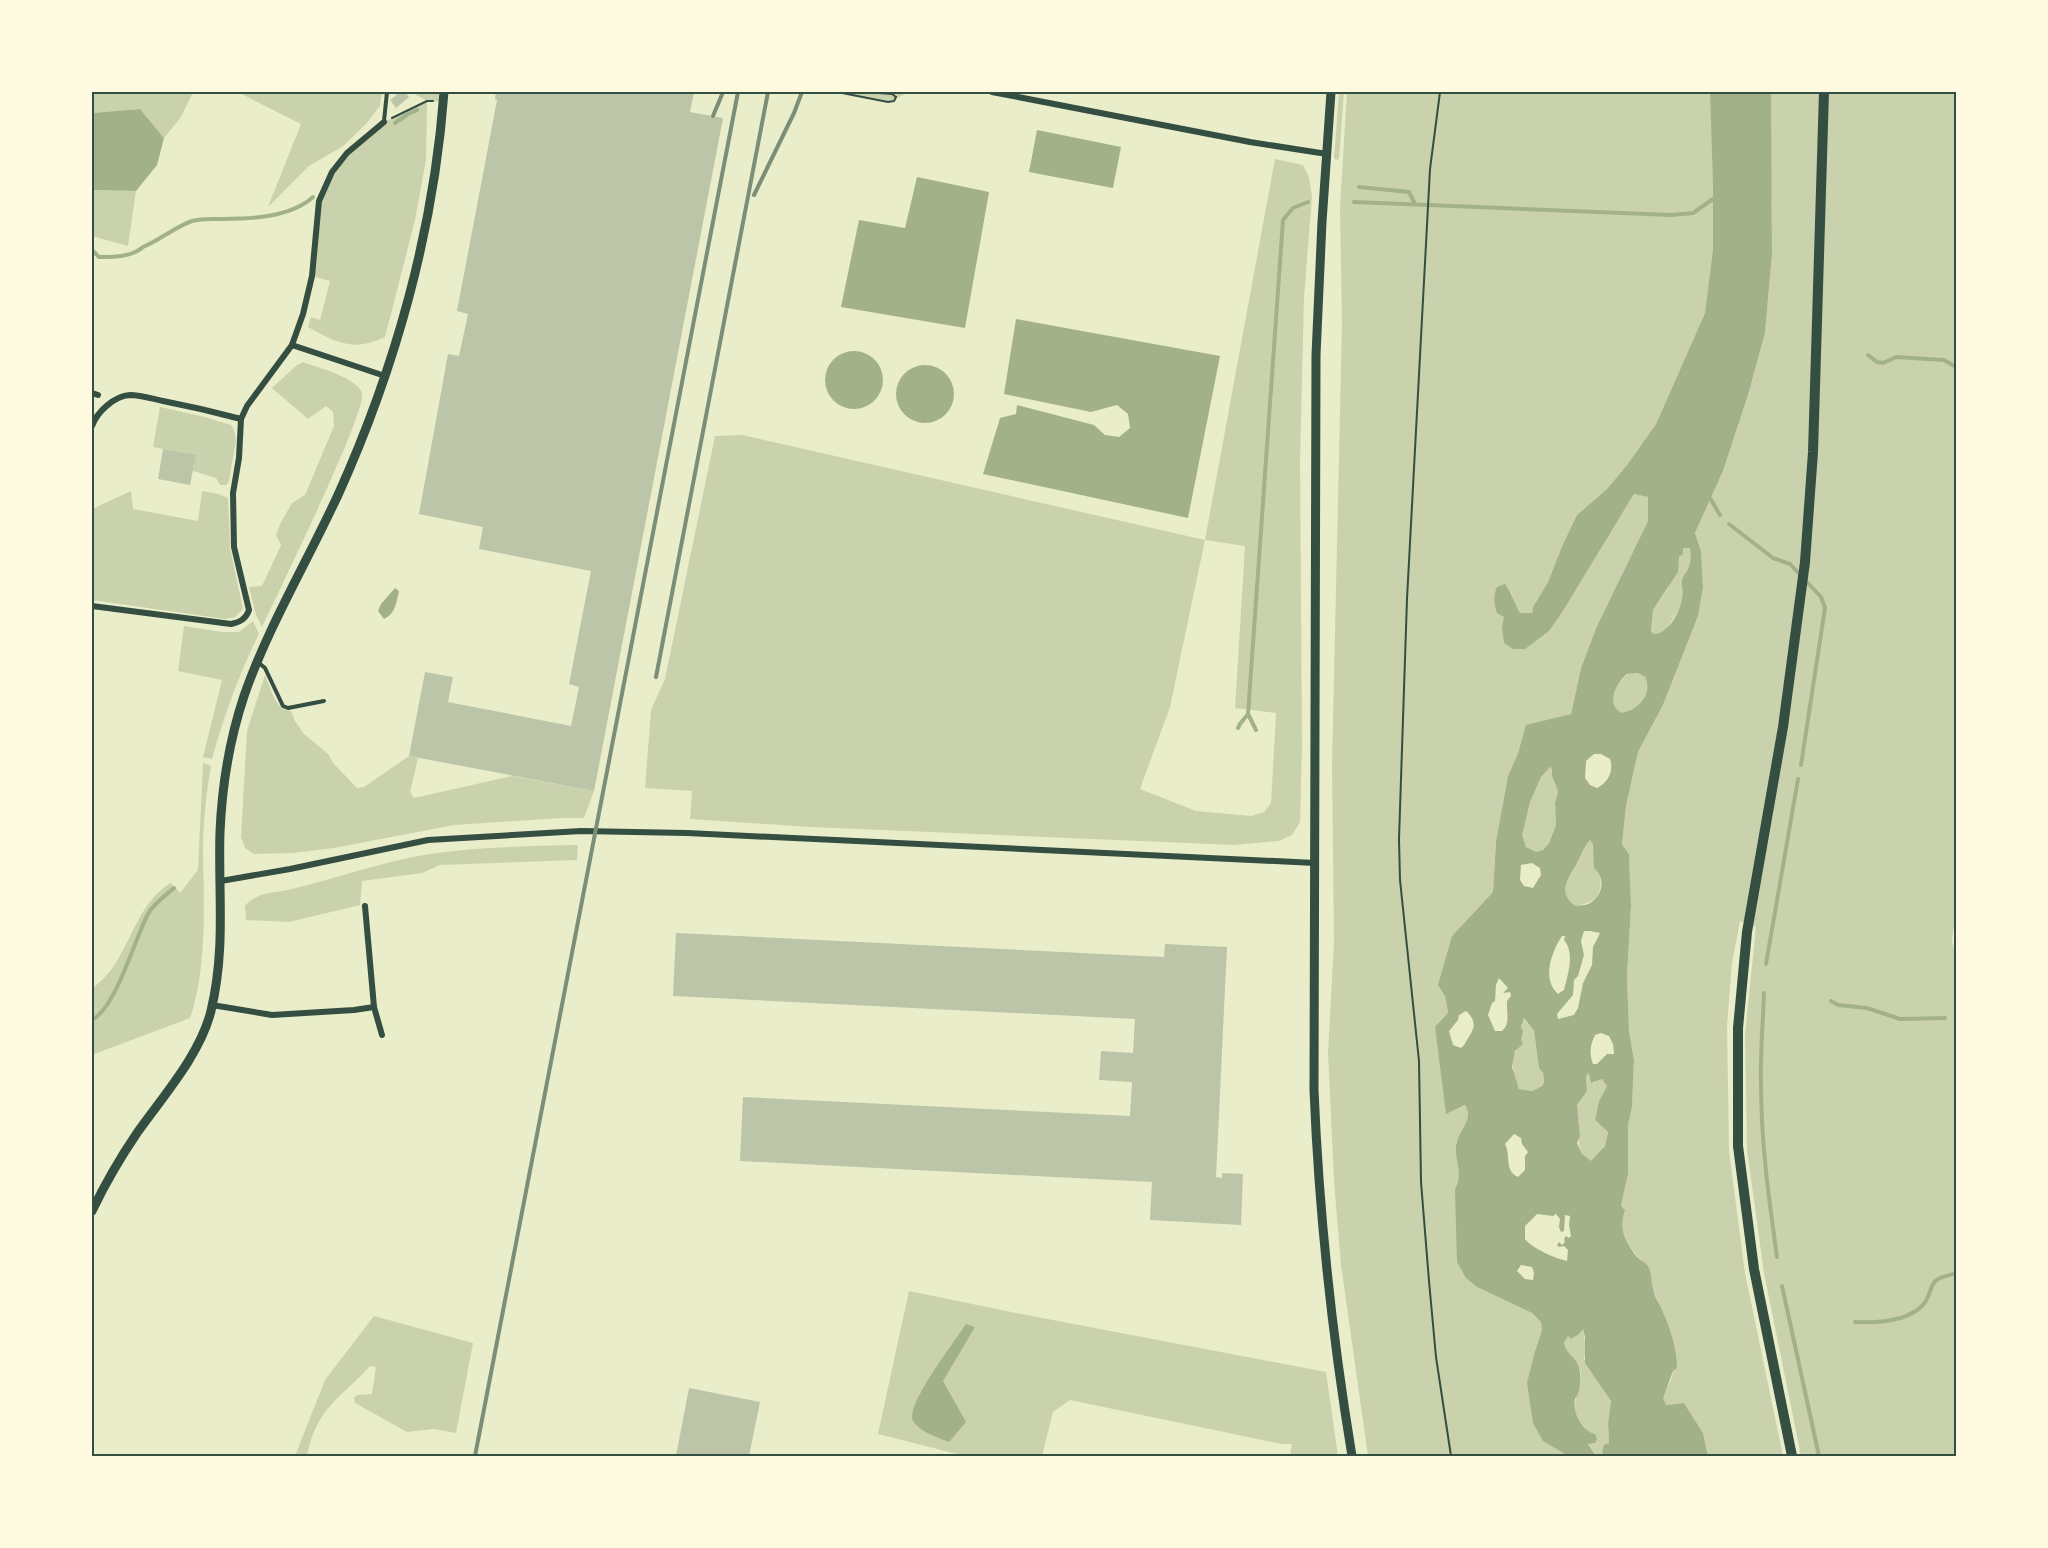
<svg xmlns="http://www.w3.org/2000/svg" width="2048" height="1548" viewBox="0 0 2048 1548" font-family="Rubik,sans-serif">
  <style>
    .green { fill: #cad2ad; fill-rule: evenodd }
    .water { fill: #a3b18a; fill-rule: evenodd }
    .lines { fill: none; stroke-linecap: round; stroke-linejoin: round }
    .stream { stroke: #a3b18a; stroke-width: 4 }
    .building { fill: #bcc5a7 }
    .path { stroke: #344e41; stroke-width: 2 }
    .service { stroke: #344e41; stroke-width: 4 }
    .minor { stroke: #344e41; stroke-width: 6 }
    .tertiary { stroke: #344e41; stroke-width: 9 }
    .secondary { stroke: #344e41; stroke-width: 10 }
    .rail { stroke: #7c8e77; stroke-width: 4 }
    .neatline { fill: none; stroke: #344e41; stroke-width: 2 }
  </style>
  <rect width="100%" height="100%" fill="#e9edc9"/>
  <g class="green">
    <path d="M92,92H193L181,117L164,138L140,109L92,113Z"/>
    <path d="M238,92H382L380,106L366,124L343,146L309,166L268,207L301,124Z"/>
    <path d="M411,92H444V102L427,101L426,160L415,220L385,337C353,352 337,343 308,327L311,317L320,320L330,281L312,276L319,201L332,172L347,153L384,122L427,101Z"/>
    <path d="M837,92H910L888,102Z"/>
    <path d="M1339,92H1344L1339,159L1336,160L1334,158Z"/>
    <path d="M1347,92H1956V910L1952,942L1956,955V1456H1801L1764,1273L1747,1150L1745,1034L1756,927L1740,921L1732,963L1727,1025L1729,1151L1745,1273L1783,1456H1708L1703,1433L1684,1403L1665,1405L1662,1397C1666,1389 1672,1380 1673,1372C1680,1344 1664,1318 1654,1292C1651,1284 1652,1273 1647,1266C1645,1262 1640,1260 1637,1256C1626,1241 1618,1230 1624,1210L1621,1206L1628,1174V1125L1632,1107L1634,1060L1629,1031L1627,977L1631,905L1629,854L1622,844L1626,806L1638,752L1663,705L1698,616L1703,588L1701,551L1695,533L1723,471L1748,395L1765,333L1772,254V198L1713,197V249L1705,313L1656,424L1627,465L1607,489L1577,515L1563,544L1548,582L1533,607L1532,613H1520L1514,604L1511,591L1504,617L1563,611L1634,494L1648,497V521L1597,626L1581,668L1571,714L1526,726L1518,753L1508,776L1496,841L1493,892L1452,936L1445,996L1448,1013L1447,1113L1466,1105L1469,1111L1468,1119L1456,1143L1460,1181L1477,1287L1532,1313L1541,1322L1542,1330L1535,1351L1543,1441L1568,1456H1368L1341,1265L1334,1181L1328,1053L1334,941L1332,766L1342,323L1340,207Z"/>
    <path d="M1275,159L1303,165L1309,177L1312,197L1304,297L1300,461L1302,745L1300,822L1292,835L1279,841L1234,845L810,827L690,819L692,791L645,788L651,710L665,679L715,436L742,435L1205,540ZM1205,540L1245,546L1235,708L1276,713L1271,803L1264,812L1251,816L1196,811L1140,789L1170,707Z"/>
    <path d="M92,190L136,191L128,246L92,236Z"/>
    <path d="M303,362C319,368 356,377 362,393C368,410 276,597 262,627L256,615L249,587L262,586L281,545L276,535L280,524L292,503L305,495L334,426L333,412L326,406L308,419L272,388L297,365Z"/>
    <path d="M160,407L205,417L231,425L234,430L236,440L229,480L227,485H220L216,478L193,471L195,455L153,447Z"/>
    <path d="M131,491L133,509L198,521L202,491L218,494L228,498L230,548L243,609L235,617L225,619L92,600V509Z"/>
    <path d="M1683,548H1690L1691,560L1689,569L1682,578L1683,598L1680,608L1665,631L1654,635L1651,632L1653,610L1667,590Z"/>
    <path d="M253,621L259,634C239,674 224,716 212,759L203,757L222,680L178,671L184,626L222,632H239Z"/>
    <path d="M1638,673L1645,677C1652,694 1638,711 1621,714C1606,704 1616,683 1628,674Z"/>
    <path d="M265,675C271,689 275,710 291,711L295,721L303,733L328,754L333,763L357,788L364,787L409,756L418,758L410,792L414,798L512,776L594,791L584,818H561L454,825L334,848L292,853L254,854L245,848L241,837L247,731Z"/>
    <path d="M203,763L211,766C206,794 203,824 203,853C204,904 207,969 190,1018L92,1055V989C101,981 111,972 117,961C134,933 142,900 171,883L180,893L198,870Z"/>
    <path d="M1550,767L1553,769L1552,776L1558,791L1555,803L1556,825L1549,843L1543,850L1535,852L1526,847C1524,843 1521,838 1522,833C1525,816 1535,778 1550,767Z"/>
    <path d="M1590,840L1594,844C1598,872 1614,900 1576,906C1555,891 1570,878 1578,861C1582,854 1585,847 1590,840Z"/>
    <path d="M578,845L577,860L440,865L422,873L362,881L360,905L289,922L246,920L245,906C256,891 280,893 296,888C341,877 384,861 430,854C479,847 529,846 578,845Z"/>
    <path d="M1523,1018L1534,1031L1539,1068L1543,1073L1544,1082L1542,1086L1532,1091L1519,1089L1514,1075L1512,1059L1521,1040V1027Z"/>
    <path d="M1589,1073L1594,1083L1599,1078L1605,1081L1607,1086L1599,1101L1595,1120L1608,1132L1605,1146L1591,1162C1576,1152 1579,1142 1579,1126C1579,1119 1576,1112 1577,1105L1587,1091L1586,1076Z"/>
    <path d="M909,1291L1016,1313L1326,1372L1338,1456H1290L1292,1444H1282L1070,1400L1053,1412L1042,1456H965L878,1434Z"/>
    <path d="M374,1316L473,1343L456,1433L434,1429L407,1432L355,1403L354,1398L357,1395L372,1394L376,1367L370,1366C340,1399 316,1408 307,1456H295L325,1380Z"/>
    <path d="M1583,1328L1586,1350L1584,1359L1611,1401L1608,1423L1609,1443L1602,1452L1604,1456H1596L1588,1443L1589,1432C1559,1405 1588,1391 1579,1367C1575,1358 1566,1353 1564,1342L1568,1336L1571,1338Z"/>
  </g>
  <g class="water">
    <path d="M1710,92H1771L1772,254L1765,333L1748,395L1723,471L1695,533L1701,551L1703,588L1698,616L1663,705L1638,752L1626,806L1622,844L1629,854L1631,905L1627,977L1629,1031L1634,1060L1632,1107L1628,1125V1174L1621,1206L1625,1210C1618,1230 1626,1242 1637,1257C1640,1260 1645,1262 1648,1266C1652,1272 1651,1282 1653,1288C1654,1296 1659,1303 1662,1310C1670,1328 1677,1348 1677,1368L1673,1371L1663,1398L1666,1405L1684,1403L1703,1433L1708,1456H1604L1602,1452L1604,1445L1609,1443L1608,1423L1611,1401L1585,1363V1337L1583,1329L1579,1334L1571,1339L1568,1336L1564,1343C1566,1353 1576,1358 1579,1367C1581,1376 1581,1388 1577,1396C1577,1397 1575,1398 1575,1399C1572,1412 1582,1431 1595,1434L1597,1439L1595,1443L1588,1444L1596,1456H1568L1543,1441L1533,1423L1527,1383L1535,1351L1542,1330L1541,1322L1532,1313L1477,1287L1466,1278L1457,1262L1455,1189C1465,1172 1452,1157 1457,1141C1461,1128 1474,1118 1465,1105L1446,1114L1435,1027L1448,1013L1445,996L1438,985L1452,936L1493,892L1496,841L1508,776L1518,753L1526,725L1571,714L1581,668L1597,626L1648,521V497L1634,494L1563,611L1549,631L1525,649H1513L1504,643L1502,627L1504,617L1497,613C1494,604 1493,596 1497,587L1505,584C1512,593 1514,603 1520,613H1532L1533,607L1548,582L1563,544L1577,515L1607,489L1627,465L1656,424L1705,313L1713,249V184ZM1690,548C1691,557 1691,564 1687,571C1685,574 1682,577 1682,580C1681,586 1684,592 1682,599C1680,612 1668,634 1654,634L1651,632L1653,610L1678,572L1679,557L1683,554V548ZM1638,673L1645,677C1653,694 1638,711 1621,713C1606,704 1616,683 1627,674ZM1594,754H1601L1610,759C1614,771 1608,783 1597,788L1590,785L1585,778L1586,761ZM1550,767L1552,769V776L1558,791L1555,803L1556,825L1549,843L1543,850L1536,852L1526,847L1522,835L1530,802L1541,777ZM1590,840L1593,844L1594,868C1606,878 1603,895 1590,903C1586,906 1580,905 1576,906C1555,892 1570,877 1578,861C1582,853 1585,846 1590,840ZM1532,863L1540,868L1541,875L1533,888L1524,886L1520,880L1521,865ZM1590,931L1600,933L1593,947L1592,965L1583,983L1578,1008L1574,1015L1558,1019L1557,1014L1573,995L1574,980L1578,976L1584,955L1581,941L1584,931ZM1562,936H1565L1564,940C1575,953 1568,974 1564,990L1558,994C1541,979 1552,951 1562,936ZM1499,978L1508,988L1503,993L1510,992L1511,996L1507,1001C1506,1012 1511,1023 1502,1031H1495L1488,1015L1492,1003L1495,1001L1496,985ZM1466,1011C1478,1022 1474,1029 1467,1040C1465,1043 1464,1046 1461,1048L1453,1045L1449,1031L1458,1020L1459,1015ZM1524,1018L1534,1031L1539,1068L1543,1073L1544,1082L1542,1086L1532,1091L1519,1089L1512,1067L1515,1051L1523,1044L1521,1040L1523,1031L1521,1027ZM1601,1033L1609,1036L1613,1044L1614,1054H1607L1597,1064H1593C1589,1053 1590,1046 1595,1035ZM1589,1073L1591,1083L1602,1079L1607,1086L1599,1101L1595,1120L1608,1132L1605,1146L1591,1161L1582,1154L1577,1143L1580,1136L1577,1105L1587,1091L1586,1076ZM1514,1134L1521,1138L1522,1144L1528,1152L1525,1156V1170L1518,1177C1504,1171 1511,1155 1505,1144ZM1537,1214L1553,1216L1556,1214L1560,1219L1559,1227L1561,1232L1564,1231L1565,1215L1570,1216L1569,1225L1571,1236L1569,1238L1566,1236L1564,1239L1565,1242L1562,1245L1559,1242L1557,1245L1559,1247L1564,1246L1568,1250L1567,1261C1556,1259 1532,1248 1525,1239V1226ZM1521,1265L1532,1267L1534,1273L1533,1280L1525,1279L1517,1271Z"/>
    <path d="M140,109L164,138L157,165L136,191L92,190V113Z"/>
    <path d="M1037,130L1121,147L1113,188L1029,172Z"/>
    <path d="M917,177L989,192L965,328L841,307L859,220L905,228Z"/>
    <path d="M1016,319L1220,356L1188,518L983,474L1000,418L1016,414L1017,405L1094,425L1105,435L1119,437L1130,428L1128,414L1117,405L1091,412L1004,394Z"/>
    <circle cx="854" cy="380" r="29"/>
    <circle cx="925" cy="394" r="29"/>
    <path d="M395,588L399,591C396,603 396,613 384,619L378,611L381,604Z"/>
    <path d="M966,1324L975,1327L943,1381L966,1422L949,1442C938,1438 919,1431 913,1421C905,1405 956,1340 966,1324Z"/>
  </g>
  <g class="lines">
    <g class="stream">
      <path d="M395,123L408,114L417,110"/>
      <path d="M1359,187L1409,192L1415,204"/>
      <path d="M1354,202L1671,215L1693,213L1716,197"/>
      <path d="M92,250L99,257C114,257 132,257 143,247C160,240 175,227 192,221C201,218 214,219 224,219C252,219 291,217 313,197"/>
      <path d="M1868,355L1877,362L1883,363L1896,357L1944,360L1956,367"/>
      <path d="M1710,498L1720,515"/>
      <path d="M1729,524L1773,558L1790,564L1821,597L1825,608L1801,765"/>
      <path d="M1238,728L1240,724L1248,714"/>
      <path d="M1256,730L1248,714L1283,220L1293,208L1308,202"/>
      <path d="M1766,964L1798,779"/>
      <path d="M1764,993C1763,1023 1760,1054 1761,1084C1761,1143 1769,1200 1777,1257"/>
      <path d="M1831,1001L1838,1005L1867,1008L1900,1019L1945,1018"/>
      <path d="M92,1020C117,1006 134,940 148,914C153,904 166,895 174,888"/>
      <path d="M1782,1286L1819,1456"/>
      <path d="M1855,1322C1877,1323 1906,1322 1922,1306C1931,1298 1929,1284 1938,1279C1944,1276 1951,1275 1956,1273"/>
    </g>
  </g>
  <g class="building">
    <path d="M400,92H405L409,97L396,108L390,100Z"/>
    <path d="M496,92H694L690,112L723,118L594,791L409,756L425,672L453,677L448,702L571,726L579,687L569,684L591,571L479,549L483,527L419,514L448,354L459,356L468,314L457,311L497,100L495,99Z"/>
    <path d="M163,449L196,455L190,485L158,479Z"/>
    <path d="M676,933L1164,957L1165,944L1227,947L1216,1177L1222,1178V1173L1243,1174L1241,1225L1150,1220L1152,1182L740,1161L743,1097L1130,1116L1132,1082L1099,1080L1101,1051L1133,1053L1135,1019L673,996Z"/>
    <path d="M689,1388L760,1402L749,1456H676Z"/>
  </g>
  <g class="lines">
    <g class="path">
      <path d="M837,92L888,102L894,101L896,97"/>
      <path d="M864,92L892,94L896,97"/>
      <path d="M1440,92L1430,169L1407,599L1399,839L1400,880L1419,1061L1421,1182L1429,1281L1436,1357L1451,1456"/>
      <path d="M392,118L427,101H433"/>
    </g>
    <g class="service">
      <path d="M384,121L387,92"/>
      <path d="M259,663L265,668L283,706L288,708L324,701"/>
    </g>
    <g class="minor">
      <path d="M992,92L1250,142L1327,154"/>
      <path d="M292,345L385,376"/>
      <path d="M92,393L98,395"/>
      <path d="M92,426C97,412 114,396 130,395C141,395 153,399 163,401C189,406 215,412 241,419"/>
      <path d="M92,606L231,624C240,622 246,619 249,610L234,547L233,493L239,458L241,419L247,406L292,345L303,314L312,276L319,201L332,172L347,153L384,122"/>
      <path d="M221,881L290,869L428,840L581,831L687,833L1315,863"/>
      <path d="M212,1005L272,1015L354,1010L374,1007L365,906"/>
      <path d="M374,1007L382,1035"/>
    </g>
    <g class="tertiary">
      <path d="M1331,92L1322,222L1316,355L1314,1090C1319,1213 1332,1335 1352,1456"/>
      <path d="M92,1211C105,1184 120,1158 137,1133C163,1096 200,1055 211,1011C226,948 218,893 220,832C222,785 229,741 244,696C268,627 307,562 338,495C395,369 434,230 444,92"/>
    </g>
    <path class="secondary" d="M1792,1456L1754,1269L1738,1146V1028L1747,932L1783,727L1805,562L1813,452L1824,92"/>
    <g class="rail">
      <path d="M713,116L723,92"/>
      <path d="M754,195L794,113L802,92"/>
      <path d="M656,677L768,92"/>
      <path d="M475,1456L738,92"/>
    </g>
  </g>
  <rect width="2048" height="1548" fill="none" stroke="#fefae0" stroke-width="186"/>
  <rect x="93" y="93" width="1862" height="1362" class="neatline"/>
</svg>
